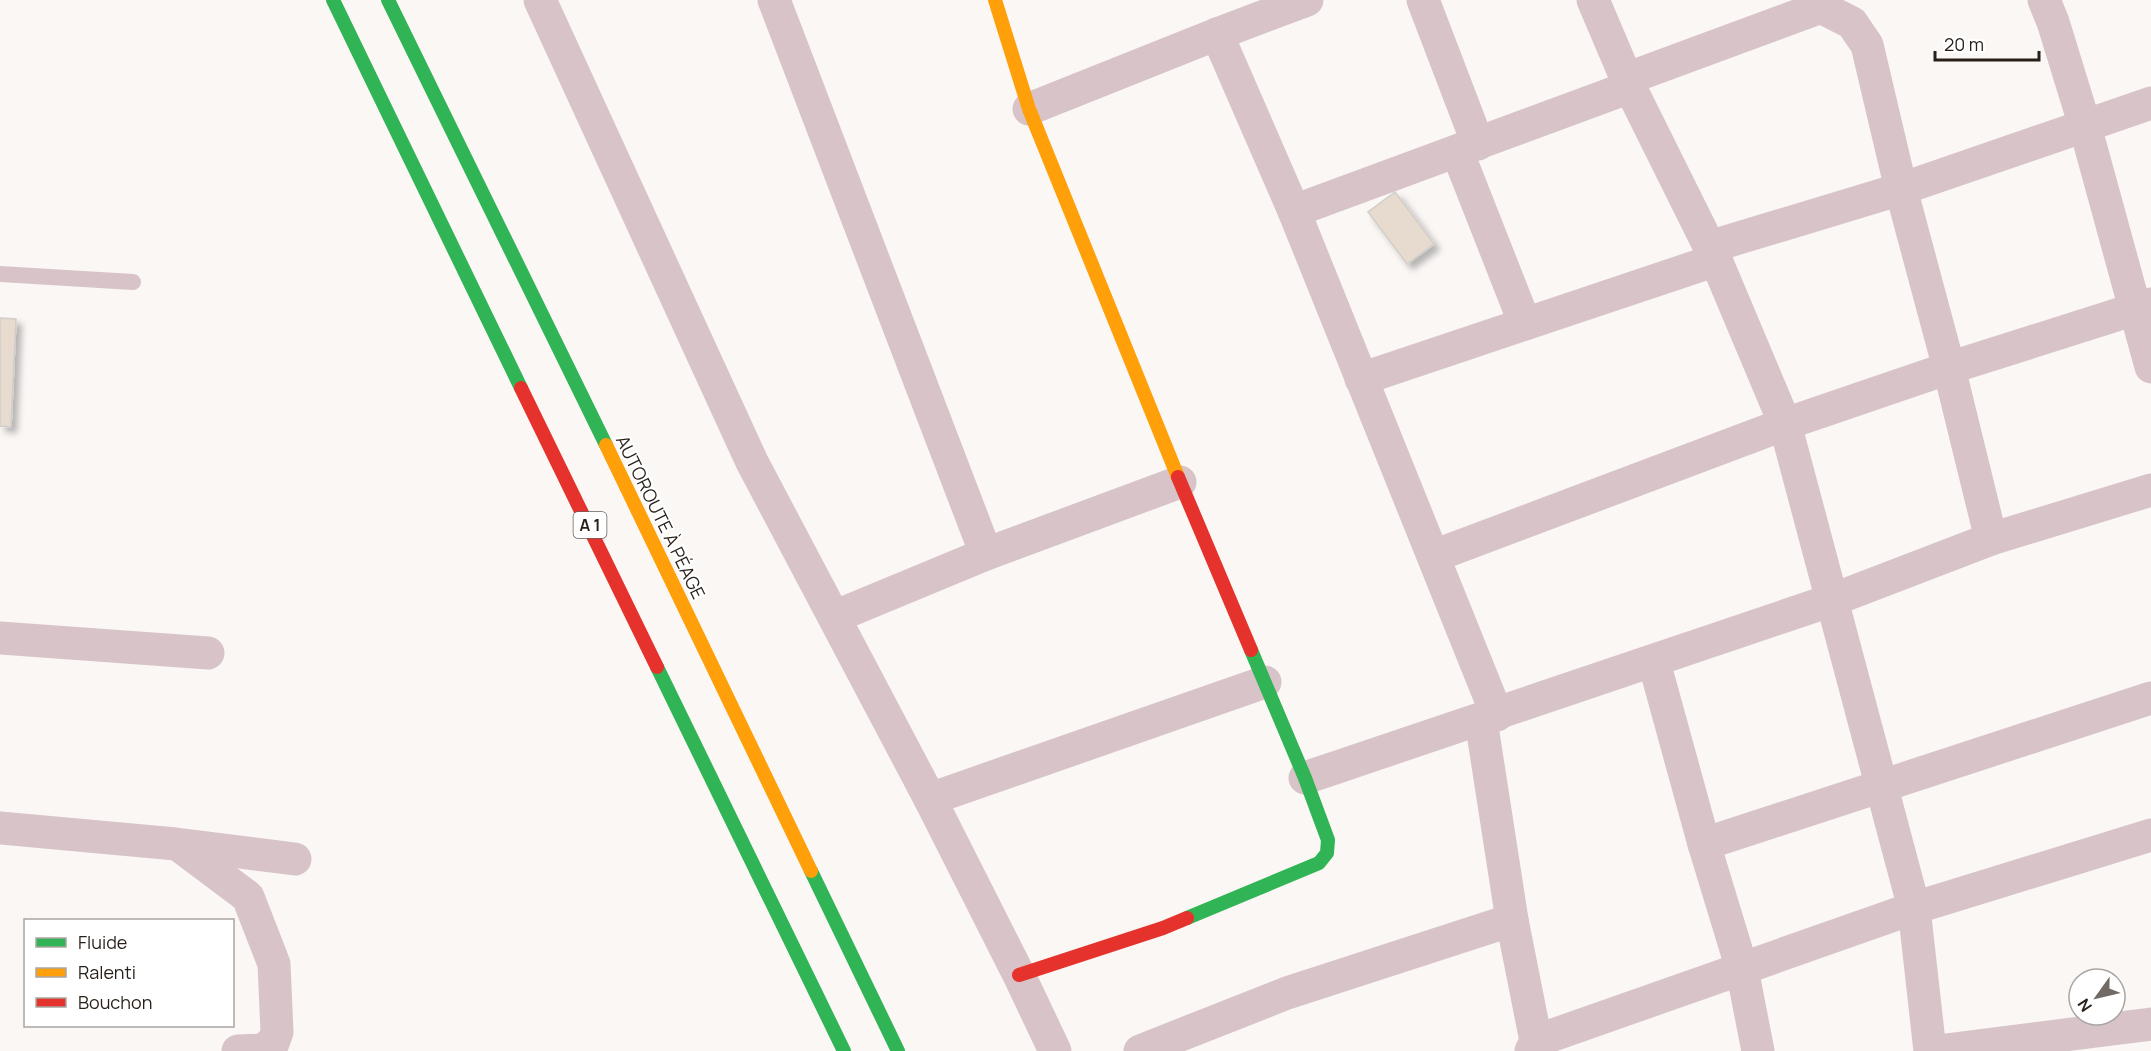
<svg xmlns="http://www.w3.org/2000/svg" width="2151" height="1051" viewBox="0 0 2151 1051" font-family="Manrope,sans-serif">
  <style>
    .building { fill: #e7dacf; stroke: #d2cdc8; stroke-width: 1.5; filter: url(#shadow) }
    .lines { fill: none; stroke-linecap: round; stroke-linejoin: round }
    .lane { stroke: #d8c4c8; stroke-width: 16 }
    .street { stroke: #d8c4c8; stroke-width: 33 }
    .fast { stroke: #30b455; stroke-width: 14 }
    .slow { stroke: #ff9f0a; stroke-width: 14 }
    .jam { stroke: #e5322d; stroke-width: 14 }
    .labels { text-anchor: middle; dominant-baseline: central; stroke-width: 4.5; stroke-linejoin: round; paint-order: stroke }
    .shield { fill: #fff; stroke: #68625d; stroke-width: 1.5 }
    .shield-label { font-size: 16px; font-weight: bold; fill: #281f18 }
    .street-label { font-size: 18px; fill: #281f18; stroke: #fff }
  </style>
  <defs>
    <filter id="shadow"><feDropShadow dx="5.5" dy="5.5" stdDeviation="3" flood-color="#0004"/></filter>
  </defs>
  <rect width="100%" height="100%" fill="#faf7f5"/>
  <g class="building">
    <path d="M1395,192L1434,244L1407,264L1368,212Z"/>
    <path d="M0,318L16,319L11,427L0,426Z"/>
  </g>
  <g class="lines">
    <path class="lane" d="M0,274L133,282"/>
    <g class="street">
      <path d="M540,0L752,462L930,799L1019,975L1055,1051"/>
      <path d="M774,0L986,554"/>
      <path d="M1423,0L1478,144"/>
      <path d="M1593,0L1630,87L1716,260L1785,424L1914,908L1930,1051"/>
      <path d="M1818,0L1821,7L1852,23L1867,45L1901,189L1949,368L1991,539"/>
      <path d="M2044,0L2053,22L2085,126L2151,367"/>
      <path d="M1217,34L1294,211L1497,715"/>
      <path d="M1626,79L1821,7"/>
      <path d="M1029,109L1217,34L1307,0"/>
      <path d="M1457,151L1525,324"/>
      <path d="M1294,211L1630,87"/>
      <path d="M1709,247L1901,189L2151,103"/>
      <path d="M1361,379L1716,260"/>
      <path d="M1434,556L1785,424L1949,368L2151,304"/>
      <path d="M834,617L986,554L1180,482"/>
      <path d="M0,638L208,653"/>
      <path d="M1654,662L1704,844L1742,969L1758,1051"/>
      <path d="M1481,720L1512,920L1536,1041L1531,1051"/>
      <path d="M1305,778L1832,600L1991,539L2151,490"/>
      <path d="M930,799L1265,682"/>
      <path d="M0,828L176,844L295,859"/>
      <path d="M1704,844L2151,698"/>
      <path d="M180,846L248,897L274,964L277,1032L273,1043L262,1050L238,1051"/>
      <path d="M1536,1041L1914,908L2151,835"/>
      <path d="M1140,1051L1287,993L1512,920"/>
      <path d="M1938,1051L2151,1024"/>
    </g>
    <g class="fast">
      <path d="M333,0L521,388"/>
      <path d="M388,0L606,445"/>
      <path d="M657,667L844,1051"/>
      <path d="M811,871L898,1051"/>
      <path d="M1187,918L1319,863L1327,853L1328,840L1305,778L1251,650"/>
    </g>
    <g class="slow">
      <path d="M995,0L1029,109L1178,477"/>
      <path d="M606,445L811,871"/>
    </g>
    <g class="jam">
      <path d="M521,388L657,667"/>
      <path d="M1178,477L1251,650"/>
      <path d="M1019,975L1163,928L1187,918"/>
    </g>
  </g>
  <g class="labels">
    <rect class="shield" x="573.5" y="512" width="33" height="26" rx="4.5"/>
    <g class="shield-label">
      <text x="590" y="525">A 1</text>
    </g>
    <g class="street-label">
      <text transform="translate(661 517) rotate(64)">AUTOROUTE À PÉAGE</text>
    </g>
  </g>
  <rect x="24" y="919" width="210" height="108" fill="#ffffff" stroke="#a9a5a3" stroke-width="1.5"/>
  <rect x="36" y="938" width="30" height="9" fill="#30b455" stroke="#a9a5a3" stroke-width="1.5"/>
  <text x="78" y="949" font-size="18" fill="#281f18">Fluide</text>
  <rect x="36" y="968" width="30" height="9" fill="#ff9f0a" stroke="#a9a5a3" stroke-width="1.5"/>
  <text x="78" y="979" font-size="18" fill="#281f18">Ralenti</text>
  <rect x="36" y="998" width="30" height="9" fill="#e5322d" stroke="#a9a5a3" stroke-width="1.5"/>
  <text x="78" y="1009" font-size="18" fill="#281f18">Bouchon</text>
  <g transform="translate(2097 997) rotate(236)"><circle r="28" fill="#ffffff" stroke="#a9a5a3" stroke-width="1.5"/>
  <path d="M0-4.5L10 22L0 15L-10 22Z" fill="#726b65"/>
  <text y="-9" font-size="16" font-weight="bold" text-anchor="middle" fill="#281f18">N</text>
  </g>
  <path d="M1935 51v9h104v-9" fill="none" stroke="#281f18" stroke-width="3"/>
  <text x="1944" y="51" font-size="18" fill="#281f18" stroke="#ffffff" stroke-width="4.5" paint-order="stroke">20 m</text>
</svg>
